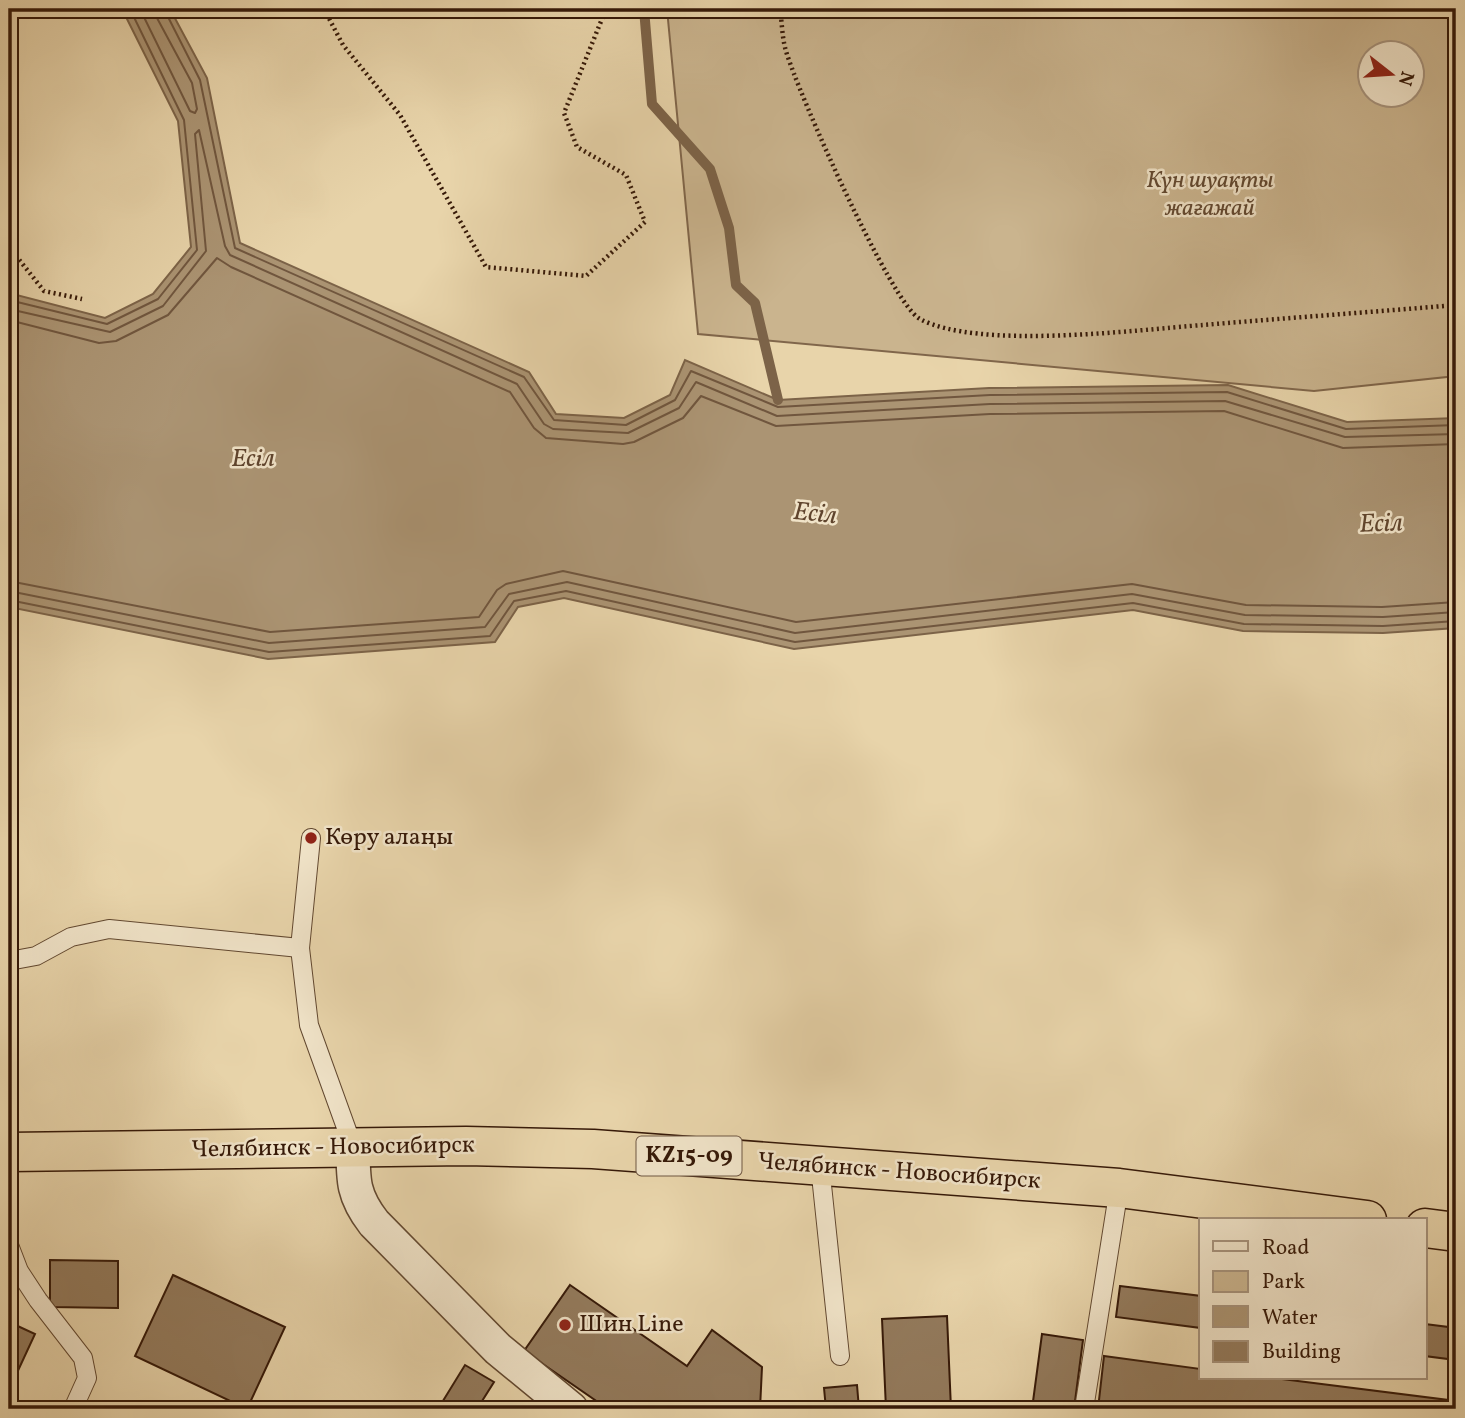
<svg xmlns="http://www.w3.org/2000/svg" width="1465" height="1418" viewBox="0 0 1465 1418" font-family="Vollkorn,serif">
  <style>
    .green { fill: #cab48e; stroke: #80664b; stroke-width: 2; fill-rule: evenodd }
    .water { fill: #ab9473; stroke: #7c6348; stroke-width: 2 }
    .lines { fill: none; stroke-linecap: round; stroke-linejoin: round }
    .shore { stroke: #70563e; stroke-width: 2 }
    .stream { stroke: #7c6348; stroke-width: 10 }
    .building { fill: #937a5c; stroke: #361908; stroke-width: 2 }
    .service-casing { stroke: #624830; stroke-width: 20 }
    .minor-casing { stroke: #624830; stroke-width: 36 }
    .trunk-casing { stroke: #361908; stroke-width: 41 }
    .path { stroke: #361908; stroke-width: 4.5; stroke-dasharray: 2 3.5; stroke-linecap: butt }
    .service { stroke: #f0e3c8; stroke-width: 18 }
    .minor { stroke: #f0e3c8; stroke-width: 33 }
    .trunk { stroke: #e8d4aa; stroke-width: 38 }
    .poi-dot { fill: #8f2418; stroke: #f0e3c8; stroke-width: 2.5 }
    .labels { text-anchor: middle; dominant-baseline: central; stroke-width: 5; stroke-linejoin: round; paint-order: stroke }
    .shield { fill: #f0e3c8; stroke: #6e5642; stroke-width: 2 }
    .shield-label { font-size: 23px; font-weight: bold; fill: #361908 }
    .park-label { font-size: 24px; font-style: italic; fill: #624830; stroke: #f0e3c8 }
    .poi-label { font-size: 24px; fill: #361908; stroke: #f0e3c8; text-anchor: start }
    .street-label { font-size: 24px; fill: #361908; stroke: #f0e3c8 }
    .water-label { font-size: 26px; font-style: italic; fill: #5f442d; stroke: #f0e3c8 }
  </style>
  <rect width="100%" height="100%" fill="#e8d4aa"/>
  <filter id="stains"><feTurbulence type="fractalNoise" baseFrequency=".00286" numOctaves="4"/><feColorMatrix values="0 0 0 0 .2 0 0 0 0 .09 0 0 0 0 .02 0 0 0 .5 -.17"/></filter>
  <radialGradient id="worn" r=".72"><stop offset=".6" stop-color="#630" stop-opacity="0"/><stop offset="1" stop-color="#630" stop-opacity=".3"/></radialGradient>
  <path class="green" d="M667,9H1456V376L1314,391L698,334ZM1370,52H1412V94H1370Z"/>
  <path class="water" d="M122,9H170L207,78L240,243L529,372L556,414L624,418L670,395L685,360L778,400L989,388L1228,385L1347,422L1456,418V628L1383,633L1243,631L1133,610L794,649L564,598L518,607L495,642L268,659L9,607V293L105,318L153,294L191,247L178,121Z"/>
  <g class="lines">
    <g class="shore">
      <path d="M140,9L190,111L195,113L197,109L192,83L157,18L156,9"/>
      <path d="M164,9L200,80L235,248L524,377L554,420L626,425L675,400L691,371L778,407L990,395L1227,392L1346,429L1456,425"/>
      <path d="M9,300L107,324L158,299L197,250L184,120L130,9"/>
      <path d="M9,309L110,332L163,306L206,251L195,134L199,130L225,246L230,255L517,384L544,424L553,429L628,433L679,408L696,382L777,416L990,404L1225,401L1345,437L1456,434"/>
      <path d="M9,320L99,343L116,341L168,315L217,258L231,267L510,392L534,428L546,438L623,444L634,442L683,418L701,396L776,426L990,414L1224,411L1343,448L1456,444"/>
      <path d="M9,581L270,632L479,617L497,590L506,584L563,571L796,622L1132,584L1246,605L1382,607L1456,602"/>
      <path d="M9,591L269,643L485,627L509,594L567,582L795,633L1132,594L1245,615L1383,617L1456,612"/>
      <path d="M9,600L269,652L490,636L514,601L566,591L795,642L1133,603L1244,624L1383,626L1456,621"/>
    </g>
    <path class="stream" d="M644,9L652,104L710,169L729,228L736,285L755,303L778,400"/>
  </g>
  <g class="building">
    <path d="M50,1260L118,1261V1308L50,1307Z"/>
    <path d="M173,1275L285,1327L247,1409L135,1356Z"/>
    <path d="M570,1285L687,1366L712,1330L762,1367L760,1409H608L524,1351Z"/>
    <path d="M1120,1286L1201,1296V1328L1116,1317Z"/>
    <path d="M947,1316L951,1409H886L882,1319Z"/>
    <path d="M9,1322L35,1334L9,1390Z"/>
    <path d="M1425,1324L1456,1328V1360L1425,1356Z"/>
    <path d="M1042,1334L1083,1340L1074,1409H1032Z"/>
    <path d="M1104,1356L1201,1369V1378H1274L1456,1401V1409H1098Z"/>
    <path d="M465,1365L494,1382L477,1409H438Z"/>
    <path d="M857,1385L859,1409H826L824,1388Z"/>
  </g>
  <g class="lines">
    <g class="service-casing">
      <g id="service">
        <path d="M311,838L300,948L309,1025L353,1147"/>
        <path d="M9,961L36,956L71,937L109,929L300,948"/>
        <path d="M820,1166L840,1356"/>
        <path d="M9,1245L19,1271L38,1300L83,1358L87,1378L73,1409"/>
        <path d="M1084,1409L1119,1188"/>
      </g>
    </g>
    <g class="minor-casing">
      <path id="minor" d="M353,1147C353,1181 353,1196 374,1223L498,1349L571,1409"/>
    </g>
    <g class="trunk-casing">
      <g id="trunk">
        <path d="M9,1152L466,1146L593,1149L1119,1188L1367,1220"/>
        <path d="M1425,1228L1456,1232"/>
      </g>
    </g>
    <g class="path">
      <path d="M324,9L343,45L400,115L486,267L586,276L645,222L626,175L577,147L564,113L606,9"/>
      <path d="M780,9C782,22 782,38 786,51C797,90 891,304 920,319C978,350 1135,330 1203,325C1287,318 1372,312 1456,305"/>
      <path d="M9,247L44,291L82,299"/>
    </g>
    <use href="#service" class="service"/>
    <use href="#minor" class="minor"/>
    <use href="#trunk" class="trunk"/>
  </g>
  <g class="poi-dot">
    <circle cx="311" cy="838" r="7"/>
    <circle cx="565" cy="1325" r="7"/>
  </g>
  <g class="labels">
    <rect class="shield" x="636.5" y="1136.5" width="105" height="39" rx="5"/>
    <g class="shield-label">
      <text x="689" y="1156">KZ15-09</text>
    </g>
    <g class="park-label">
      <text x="1210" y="181">Күн шуақты<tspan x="1210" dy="28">жағажай</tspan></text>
    </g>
    <g class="poi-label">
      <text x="325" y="838">Көру алаңы</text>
      <text x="579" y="1325">Шин Line</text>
    </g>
    <g class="street-label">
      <text transform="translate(333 1148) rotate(-1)">Челябинск - Новосибирск</text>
      <text transform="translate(899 1172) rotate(4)">Челябинск - Новосибирск</text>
    </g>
    <g class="water-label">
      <text x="253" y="459">Есіл</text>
      <text transform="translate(815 514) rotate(6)">Есіл</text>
      <text transform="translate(1381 524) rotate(-2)">Есіл</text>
    </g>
  </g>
  <rect width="1465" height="1418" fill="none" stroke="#e8d4aa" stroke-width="35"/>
  <rect x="10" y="10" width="1444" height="1397" fill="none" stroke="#361908" stroke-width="3.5"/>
  <rect x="18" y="18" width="1430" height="1383" fill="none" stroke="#361908" stroke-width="2"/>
  <rect x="1199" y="1218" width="228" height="161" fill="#f0e3c8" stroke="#a6927b" stroke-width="2"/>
  <rect x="1213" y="1241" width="35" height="10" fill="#f0e3c8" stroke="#a6927b" stroke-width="2"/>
  <text x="1262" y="1254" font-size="21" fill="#361908">Road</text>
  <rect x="1213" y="1271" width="35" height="21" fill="#cab48e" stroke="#a6927b" stroke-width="2"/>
  <text x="1262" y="1288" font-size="21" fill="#361908">Park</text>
  <rect x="1213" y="1306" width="35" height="21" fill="#ab9473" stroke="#a6927b" stroke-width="2"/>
  <text x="1262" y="1324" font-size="21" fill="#361908">Water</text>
  <rect x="1213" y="1341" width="35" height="21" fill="#937a5c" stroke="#a6927b" stroke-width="2"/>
  <text x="1262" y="1358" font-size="21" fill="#361908">Building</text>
  <g transform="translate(1391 74) rotate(107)"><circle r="33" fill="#f0e3c8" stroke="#a6927b" stroke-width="2"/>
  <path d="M0-5L12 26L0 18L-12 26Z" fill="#8f2418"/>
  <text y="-10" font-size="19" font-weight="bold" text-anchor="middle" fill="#361908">N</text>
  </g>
  <rect width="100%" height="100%" filter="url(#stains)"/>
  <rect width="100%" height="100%" fill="url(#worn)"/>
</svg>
